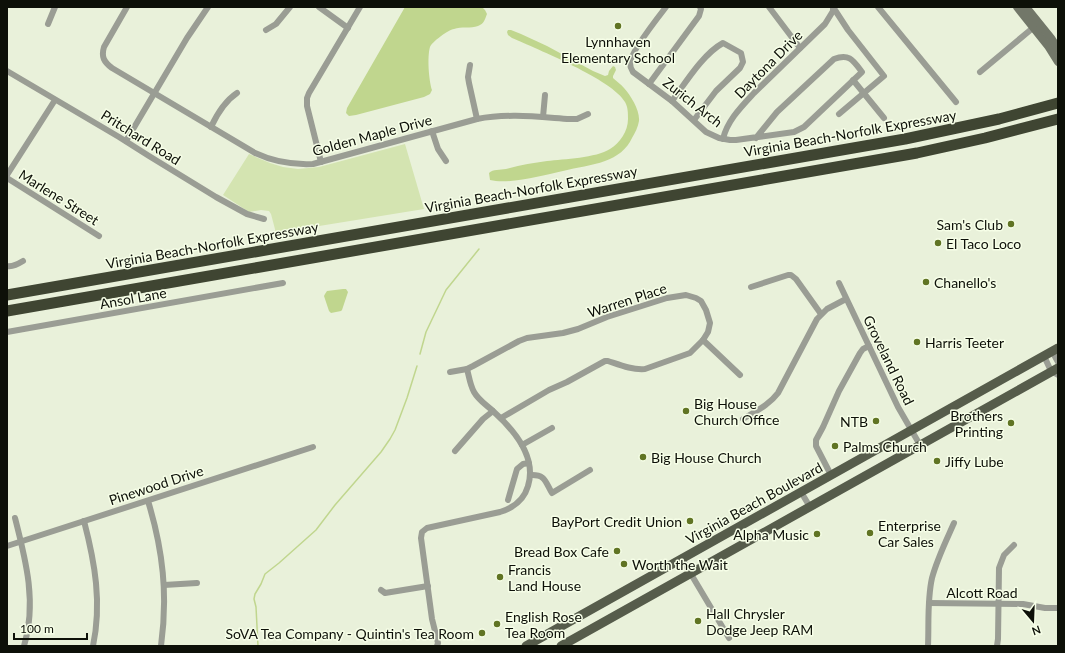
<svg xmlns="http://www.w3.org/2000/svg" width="1065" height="653" viewBox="0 0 1065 653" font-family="Lato,sans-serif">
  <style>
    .green { fill: #d4e4b1 }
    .water { fill: #c0d68e }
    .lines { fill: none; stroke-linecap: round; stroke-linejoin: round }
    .stream { stroke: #c0d68e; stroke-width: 1.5 }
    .street { stroke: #9a9d94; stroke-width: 6 }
    .secondary { stroke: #727769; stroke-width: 8 }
    .primary { stroke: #565c4b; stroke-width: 9 }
    .highway { stroke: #3f4532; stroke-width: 11 }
    .poi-dot { fill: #607423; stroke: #f6fee7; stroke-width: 1.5 }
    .labels { text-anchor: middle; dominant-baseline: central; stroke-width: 3; stroke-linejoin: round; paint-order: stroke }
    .poi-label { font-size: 14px; fill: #0d1008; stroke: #f6fee7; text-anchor: start }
    .street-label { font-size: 14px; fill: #0d1008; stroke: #f6fee7 }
  </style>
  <rect width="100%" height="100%" fill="#e9f1da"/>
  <path class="green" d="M405,144L424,209L276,233L271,214L269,211L261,210L249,212L223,195L249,154L270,163L283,167L298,169L319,167Z"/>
  <g class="water">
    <path d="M405,7H482L485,10L487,14C485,19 484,24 478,26C471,29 461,26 454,29C448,30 432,42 430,47C427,57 429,81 432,90L430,94L424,97L356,115L349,116L346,113L347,108Z"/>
    <path d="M508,30H511L521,34L547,46L593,71L605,76L608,75L609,71L613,66L615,67L616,70L613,76V78C616,81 621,84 624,88C631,96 640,110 639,121C638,127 635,133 632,138C627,149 617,157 605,161C592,166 577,167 563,171C544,175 509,185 490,180L489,173C493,169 500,170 506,169C520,165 533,163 547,161C564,159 596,158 610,149C620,143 628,131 628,119C628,113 628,107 625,102C613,80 537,49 512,38L508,35L507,32Z"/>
    <path d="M343,289H346L348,292L342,310L341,311L331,313L329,311L324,296L325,294L327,291Z"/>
  </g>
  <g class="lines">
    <g class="stream">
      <path d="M420,354L426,332L446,290L479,249"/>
      <path d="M258,646L256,607L254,599L255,594L261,584L265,574L279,563L316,530L335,505L381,452L390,439L395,430L407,398L417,366"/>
    </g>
    <g class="street">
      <path d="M127,7L104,47C101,57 104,62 112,68L255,153C274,162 292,165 313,164L477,119C508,113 539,117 570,119H577L588,114"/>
      <path d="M319,7L348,28"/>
      <path d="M666,7C659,16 630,53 630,63C630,67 631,69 633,72L672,101L706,132L719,138L730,140H736L794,132L804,127L862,72C853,60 849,53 834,59L777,112L756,138"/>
      <path d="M769,7L800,48"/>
      <path d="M833,7L848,30L884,76L839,114"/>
      <path d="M878,7L956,102"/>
      <path d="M48,24L55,7"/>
      <path d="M266,30L276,24L290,7"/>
      <path d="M470,65L468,77L469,83L477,119"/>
      <path d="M7,71L119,137L149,156L216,197L247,214L264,219"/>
      <path d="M980,72L1034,27"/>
      <path d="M853,80L884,118"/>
      <path d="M649,84L699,16L701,9L700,7"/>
      <path d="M672,101C686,82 703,54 723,43L741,53L743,62L740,68L716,91L694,120"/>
      <path d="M543,117L545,95"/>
      <path d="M211,127C217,114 225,101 237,93"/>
      <path d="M432,131L438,149L446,161"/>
      <path d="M723,139C727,121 741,107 754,93L825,24L833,11V7"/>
      <path d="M126,141L187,38L208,7"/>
      <path d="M321,162L307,106V98L309,93L360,7"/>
      <path d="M7,175L55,100"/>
      <path d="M7,178L99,236"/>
      <path d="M7,266C13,267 18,264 23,261"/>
      <path d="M839,283L898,407L920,445"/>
      <path d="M751,287L788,275H791L796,279L821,314"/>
      <path d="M7,332L283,283"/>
      <path d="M703,340L740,375"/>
      <path d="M1052,351L1058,362"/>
      <path d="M1044,356L1051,371L1058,375"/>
      <path d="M450,372L467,369L473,366L519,341L527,338L563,333L578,329L607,317L667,298L686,295L696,298L701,301L706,310L710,323L708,332L703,340L690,353L645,369C632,370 620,365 608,361H605L567,382L549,390L501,418"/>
      <path d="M743,419C756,411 769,405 778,393L817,319L827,309L846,299"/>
      <path d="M522,445L552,428"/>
      <path d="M455,451L483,419L493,411"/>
      <path d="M530,475C545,474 545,481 552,493L590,470"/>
      <path d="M831,475L816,446V440L823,427L839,391L860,353L863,349L869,346"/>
      <path d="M801,492L810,507"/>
      <path d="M508,500L517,469L523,464L529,463"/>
      <path d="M148,501C163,550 168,595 161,646"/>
      <path d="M15,518C26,561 37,603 24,646"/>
      <path d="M84,521C95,563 102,603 93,646"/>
      <path d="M7,546L313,447"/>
      <path d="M682,559L729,638"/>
      <path d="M164,585L197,583"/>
      <path d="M381,590L385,593L428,586"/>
      <path d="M929,603L1023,604L1045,608H1058"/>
      <path d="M437,646L438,643L432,619L421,538L422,532L427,528L500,512C513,508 524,500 528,486C537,457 514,430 494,412C487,405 479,401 474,392C470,385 469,376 467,369"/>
      <path d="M928,646C929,623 927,600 932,578C937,559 946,541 954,523"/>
      <path d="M997,646L998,639L999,568L1004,555L1014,545"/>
    </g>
    <g class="secondary">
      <path d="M1017,7L1048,46L1058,62"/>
      <path d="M1026,7L1051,38L1058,49"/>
    </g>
    <g class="primary">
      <path d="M526,646L1058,348"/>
      <path d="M561,646L1058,368"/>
    </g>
    <g class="highway">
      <path d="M7,295L905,139L999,119L1058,103"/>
      <path d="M7,311L917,153L985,138L1058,119"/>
    </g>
  </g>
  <g class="poi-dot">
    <circle cx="618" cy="26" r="4"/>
    <circle cx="1011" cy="224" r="4"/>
    <circle cx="938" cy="243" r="4"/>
    <circle cx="926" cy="282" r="4"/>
    <circle cx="917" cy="342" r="4"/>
    <circle cx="686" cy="411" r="4"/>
    <circle cx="876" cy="421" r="4"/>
    <circle cx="1011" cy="423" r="4"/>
    <circle cx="835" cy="446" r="4"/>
    <circle cx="643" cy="457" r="4"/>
    <circle cx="937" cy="461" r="4"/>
    <circle cx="690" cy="521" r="4"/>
    <circle cx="870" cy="533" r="4"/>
    <circle cx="817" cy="534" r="4"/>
    <circle cx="617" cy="551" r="4"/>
    <circle cx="624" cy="564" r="4"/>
    <circle cx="500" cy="577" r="4"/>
    <circle cx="698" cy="621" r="4"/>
    <circle cx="497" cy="624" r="4"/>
    <circle cx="482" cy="633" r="4"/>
  </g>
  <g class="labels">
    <g class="poi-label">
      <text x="618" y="41" text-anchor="middle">Lynnhaven<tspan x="618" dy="16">Elementary School</tspan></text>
      <text x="1003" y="224" text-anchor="end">Sam's Club</text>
      <text x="946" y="243">El Taco Loco</text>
      <text x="934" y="282">Chanello's</text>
      <text x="925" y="342">Harris Teeter</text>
      <text x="694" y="403">Big House<tspan x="694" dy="16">Church Office</tspan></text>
      <text x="1003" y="415" text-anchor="end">Brothers<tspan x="1003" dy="16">Printing</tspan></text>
      <text x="868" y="421" text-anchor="end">NTB</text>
      <text x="843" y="446">Palms Church</text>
      <text x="651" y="457">Big House Church</text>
      <text x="945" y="461">Jiffy Lube</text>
      <text x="682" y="521" text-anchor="end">BayPort Credit Union</text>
      <text x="878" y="525">Enterprise<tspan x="878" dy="16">Car Sales</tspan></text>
      <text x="809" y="534" text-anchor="end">Alpha Music</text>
      <text x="609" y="551" text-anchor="end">Bread Box Cafe</text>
      <text x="632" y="564">Worth the Wait</text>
      <text x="508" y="569">Francis<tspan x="508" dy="16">Land House</tspan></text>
      <text x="706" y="613">Hall Chrysler<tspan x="706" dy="16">Dodge Jeep RAM</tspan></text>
      <text x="505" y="616">English Rose<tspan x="505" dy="16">Tea Room</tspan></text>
      <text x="474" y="633" text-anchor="end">SoVA Tea Company - Quintin's Tea Room</text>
    </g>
    <g class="street-label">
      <text transform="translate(768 64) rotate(-45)">Daytona Drive</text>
      <text transform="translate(693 102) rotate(38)">Zurich Arch</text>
      <text transform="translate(850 133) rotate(-10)">Virginia Beach-Norfolk Expressway</text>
      <text transform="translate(372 135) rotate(-15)">Golden Maple Drive</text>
      <text transform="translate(141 137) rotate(32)">Pritchard Road</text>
      <text transform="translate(531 189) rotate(-10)">Virginia Beach-Norfolk Expressway</text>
      <text transform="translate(59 197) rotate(32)">Marlene Street</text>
      <text transform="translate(212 245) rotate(-10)">Virginia Beach-Norfolk Expressway</text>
      <text transform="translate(133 298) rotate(-10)">Ansol Lane</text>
      <text transform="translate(627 300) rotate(-18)">Warren Place</text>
      <text transform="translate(889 360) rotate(64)">Groveland Road</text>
      <text transform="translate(156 485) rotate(-18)">Pinewood Drive</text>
      <text transform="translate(754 503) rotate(-29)">Virginia Beach Boulevard</text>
      <text x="982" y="592">Alcott Road</text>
    </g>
  </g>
  <rect width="1065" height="653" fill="none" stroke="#0d1008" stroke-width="16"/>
  <g transform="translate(1033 621) rotate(161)" stroke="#f6fee7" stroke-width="3" paint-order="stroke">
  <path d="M0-3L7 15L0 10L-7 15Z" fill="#0d1008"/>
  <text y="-6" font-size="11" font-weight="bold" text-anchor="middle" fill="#0d1008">N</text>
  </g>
  <path d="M14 633v6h73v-6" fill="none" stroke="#0d1008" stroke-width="2"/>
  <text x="20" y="633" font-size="12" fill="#0d1008" stroke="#f6fee7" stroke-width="3" paint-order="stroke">100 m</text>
</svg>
